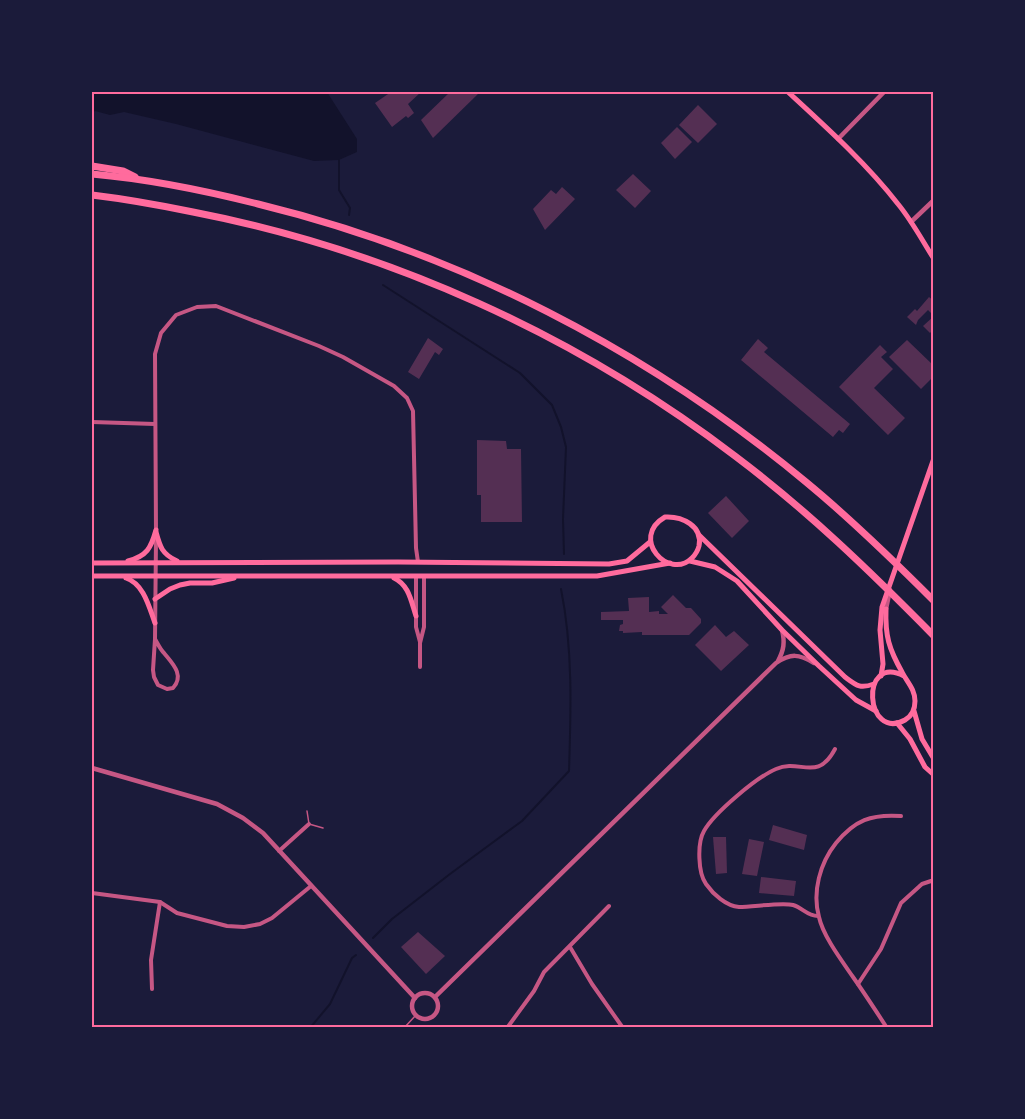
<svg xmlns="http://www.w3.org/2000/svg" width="1025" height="1119" viewBox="0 0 1025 1119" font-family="Mulish,sans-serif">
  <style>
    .water { fill: #12122b }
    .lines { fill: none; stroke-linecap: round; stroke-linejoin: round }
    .stream { stroke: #12122b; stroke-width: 2 }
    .building { fill: #542f53 }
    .service { stroke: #c65784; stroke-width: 1.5 }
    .minor { stroke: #c65784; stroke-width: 4 }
    .tertiary { stroke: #c65784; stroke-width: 4.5 }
    .secondary { stroke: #ff6b9d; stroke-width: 5 }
    .motorway { stroke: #ff6b9d; stroke-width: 7 }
    .neatline { fill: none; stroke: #ff6b9d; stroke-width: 2 }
  </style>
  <rect width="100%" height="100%" fill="#1b1b3a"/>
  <path class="water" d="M92,92H327L357,139V152L339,160L314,161L176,124L124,112L110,115L95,111L92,113Z"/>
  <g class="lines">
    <g class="stream">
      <path d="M339,160V190L350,208L349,215"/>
      <path d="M383,285L520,373L552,405L561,427L566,447L563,519L564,554"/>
      <path d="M373,938L392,919L450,874L522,821L569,771C571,711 573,648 561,589"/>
      <path d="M310,1028L330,1004L352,958L356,955"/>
    </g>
  </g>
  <g class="building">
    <path d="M391,92H421L408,104L414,113L408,118L406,116L392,127L375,103Z"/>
    <path d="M450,92H480L433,138L421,120Z"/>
    <path d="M698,105L717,124L698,143L679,125Z"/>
    <path d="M677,127L692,142L675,159L661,143Z"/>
    <path d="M633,174L651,191L635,208L616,190Z"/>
    <path d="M562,187L575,199L545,230L533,209L551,190L556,194Z"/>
    <path d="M929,297L934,301V316L928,310L918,320L916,325L907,317L915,309L917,311Z"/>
    <path d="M934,316V329L930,333L923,326Z"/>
    <path d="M428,338L443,349L439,355L435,352L419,379L408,372Z"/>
    <path d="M758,339L768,348L764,352L850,424L843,433L839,430L833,437L741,360Z"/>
    <path d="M907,340L934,366V376L921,389L889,357Z"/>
    <path d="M880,345L887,352L881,357L893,369L874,388L905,418L888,435L839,387Z"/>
    <path d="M477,440L506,441L507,449H521L522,522H481V495H477Z"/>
    <path d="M726,496L749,521L732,538L708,513Z"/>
    <path d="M673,595L686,608H691L701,619V623L689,635H642V632L623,633V631H619L620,625L623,624V620H601V612L629,611L628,598L649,597V612L659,611V614H668L661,607Z"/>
    <path d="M715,625L726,637L734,631L749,645L721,671L695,645Z"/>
    <path d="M773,825L807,835L804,850L769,840Z"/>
    <path d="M713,837H726L727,873L716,874Z"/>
    <path d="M749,839L764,842L757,876L742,874Z"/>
    <path d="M761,877L796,881L794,896L759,893Z"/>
    <path d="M418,932L445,956L426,974L401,947Z"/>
  </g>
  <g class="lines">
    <g class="service">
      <path d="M307,811L309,824L323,828"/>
      <path d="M404,1028L416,1015"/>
    </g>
    <g class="minor">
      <path d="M92,422L155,424"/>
      <path d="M156,532L155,354L161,333L176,315L197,307L216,306L319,346L343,357L394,386L407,398L413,411L416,548L418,562"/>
      <path d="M416,576V627L420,642"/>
      <path d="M155,639C158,644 160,649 164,653C172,663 185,675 173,688L167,689L158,685L154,677L153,670L155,639L156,539"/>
      <path d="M420,667V643L424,627V576"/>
      <path d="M279,851L309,824"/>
      <path d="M92,893L160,902L177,913L227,926L244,927L260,924L272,918L311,886"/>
      <path d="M818,916C807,916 803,908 793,905C782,902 753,907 739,907C726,906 713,894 706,884C698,873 697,843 704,831C714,813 757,777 776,769C800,758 817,783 835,749"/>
      <path d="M570,947L592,984L623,1028"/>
      <path d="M858,984L881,949L901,903L922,884L934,880"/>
      <path d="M152,989L151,960L160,902"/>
      <path d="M507,1028L534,991L544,972L609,906"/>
      <path d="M887,1028C876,1011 865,994 853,977C842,961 823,936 819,917C812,892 820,863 836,843C855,820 871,814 901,816"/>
    </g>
    <g class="tertiary">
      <path d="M838,139L884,92"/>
      <path d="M911,222L934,200"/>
      <path d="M886,609L890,590"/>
      <path d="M778,661C784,650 785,642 782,630"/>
      <path d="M92,768L217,804L243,818L263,833L415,998"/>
      <circle cx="425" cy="1006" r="13"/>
      <path d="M435,997L776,663C791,653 799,654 814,663"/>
    </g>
    <g class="secondary">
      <path d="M788,92C826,127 866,163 898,204C912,221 922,240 934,259"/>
      <path d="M665,517C682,516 703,526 699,546C698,550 695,555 692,558C669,581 629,538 665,517Z"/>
      <path d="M156,532C160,547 162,554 177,561"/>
      <path d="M699,535L845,677C857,686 860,689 874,684"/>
      <path d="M128,561C147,556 151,548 156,530"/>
      <path d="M690,561L715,567L737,581L782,630L819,666L856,700L876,711"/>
      <path d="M92,563L398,562L609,564L627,561L650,542"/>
      <path d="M92,576H597L670,563"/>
      <path d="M126,578C144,584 149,607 155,623"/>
      <path d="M394,578C409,585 411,601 416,616"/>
      <path d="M155,599L170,589L180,585L190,583H212L234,578"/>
      <path d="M886,609C885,636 889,649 902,672C907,682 915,689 915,701C915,709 912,716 905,720C865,742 859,653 904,676"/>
      <path d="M881,676L883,664L880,630L882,607L934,458"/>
      <path d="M914,711L922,739L934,759"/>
      <path d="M897,723L910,739L925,767L934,775"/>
    </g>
    <g class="motorway">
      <path d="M92,166L123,171L135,177"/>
      <path d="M92,174C148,179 203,190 258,204C459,253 647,350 806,482C851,519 893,560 934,601"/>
      <path d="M92,195C125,199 159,205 193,212C389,250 576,335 735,456C807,510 871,572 934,636"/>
    </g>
  </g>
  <rect width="1025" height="1119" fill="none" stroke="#1b1b3a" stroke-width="186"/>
  <rect x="93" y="93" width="839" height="933" class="neatline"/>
</svg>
